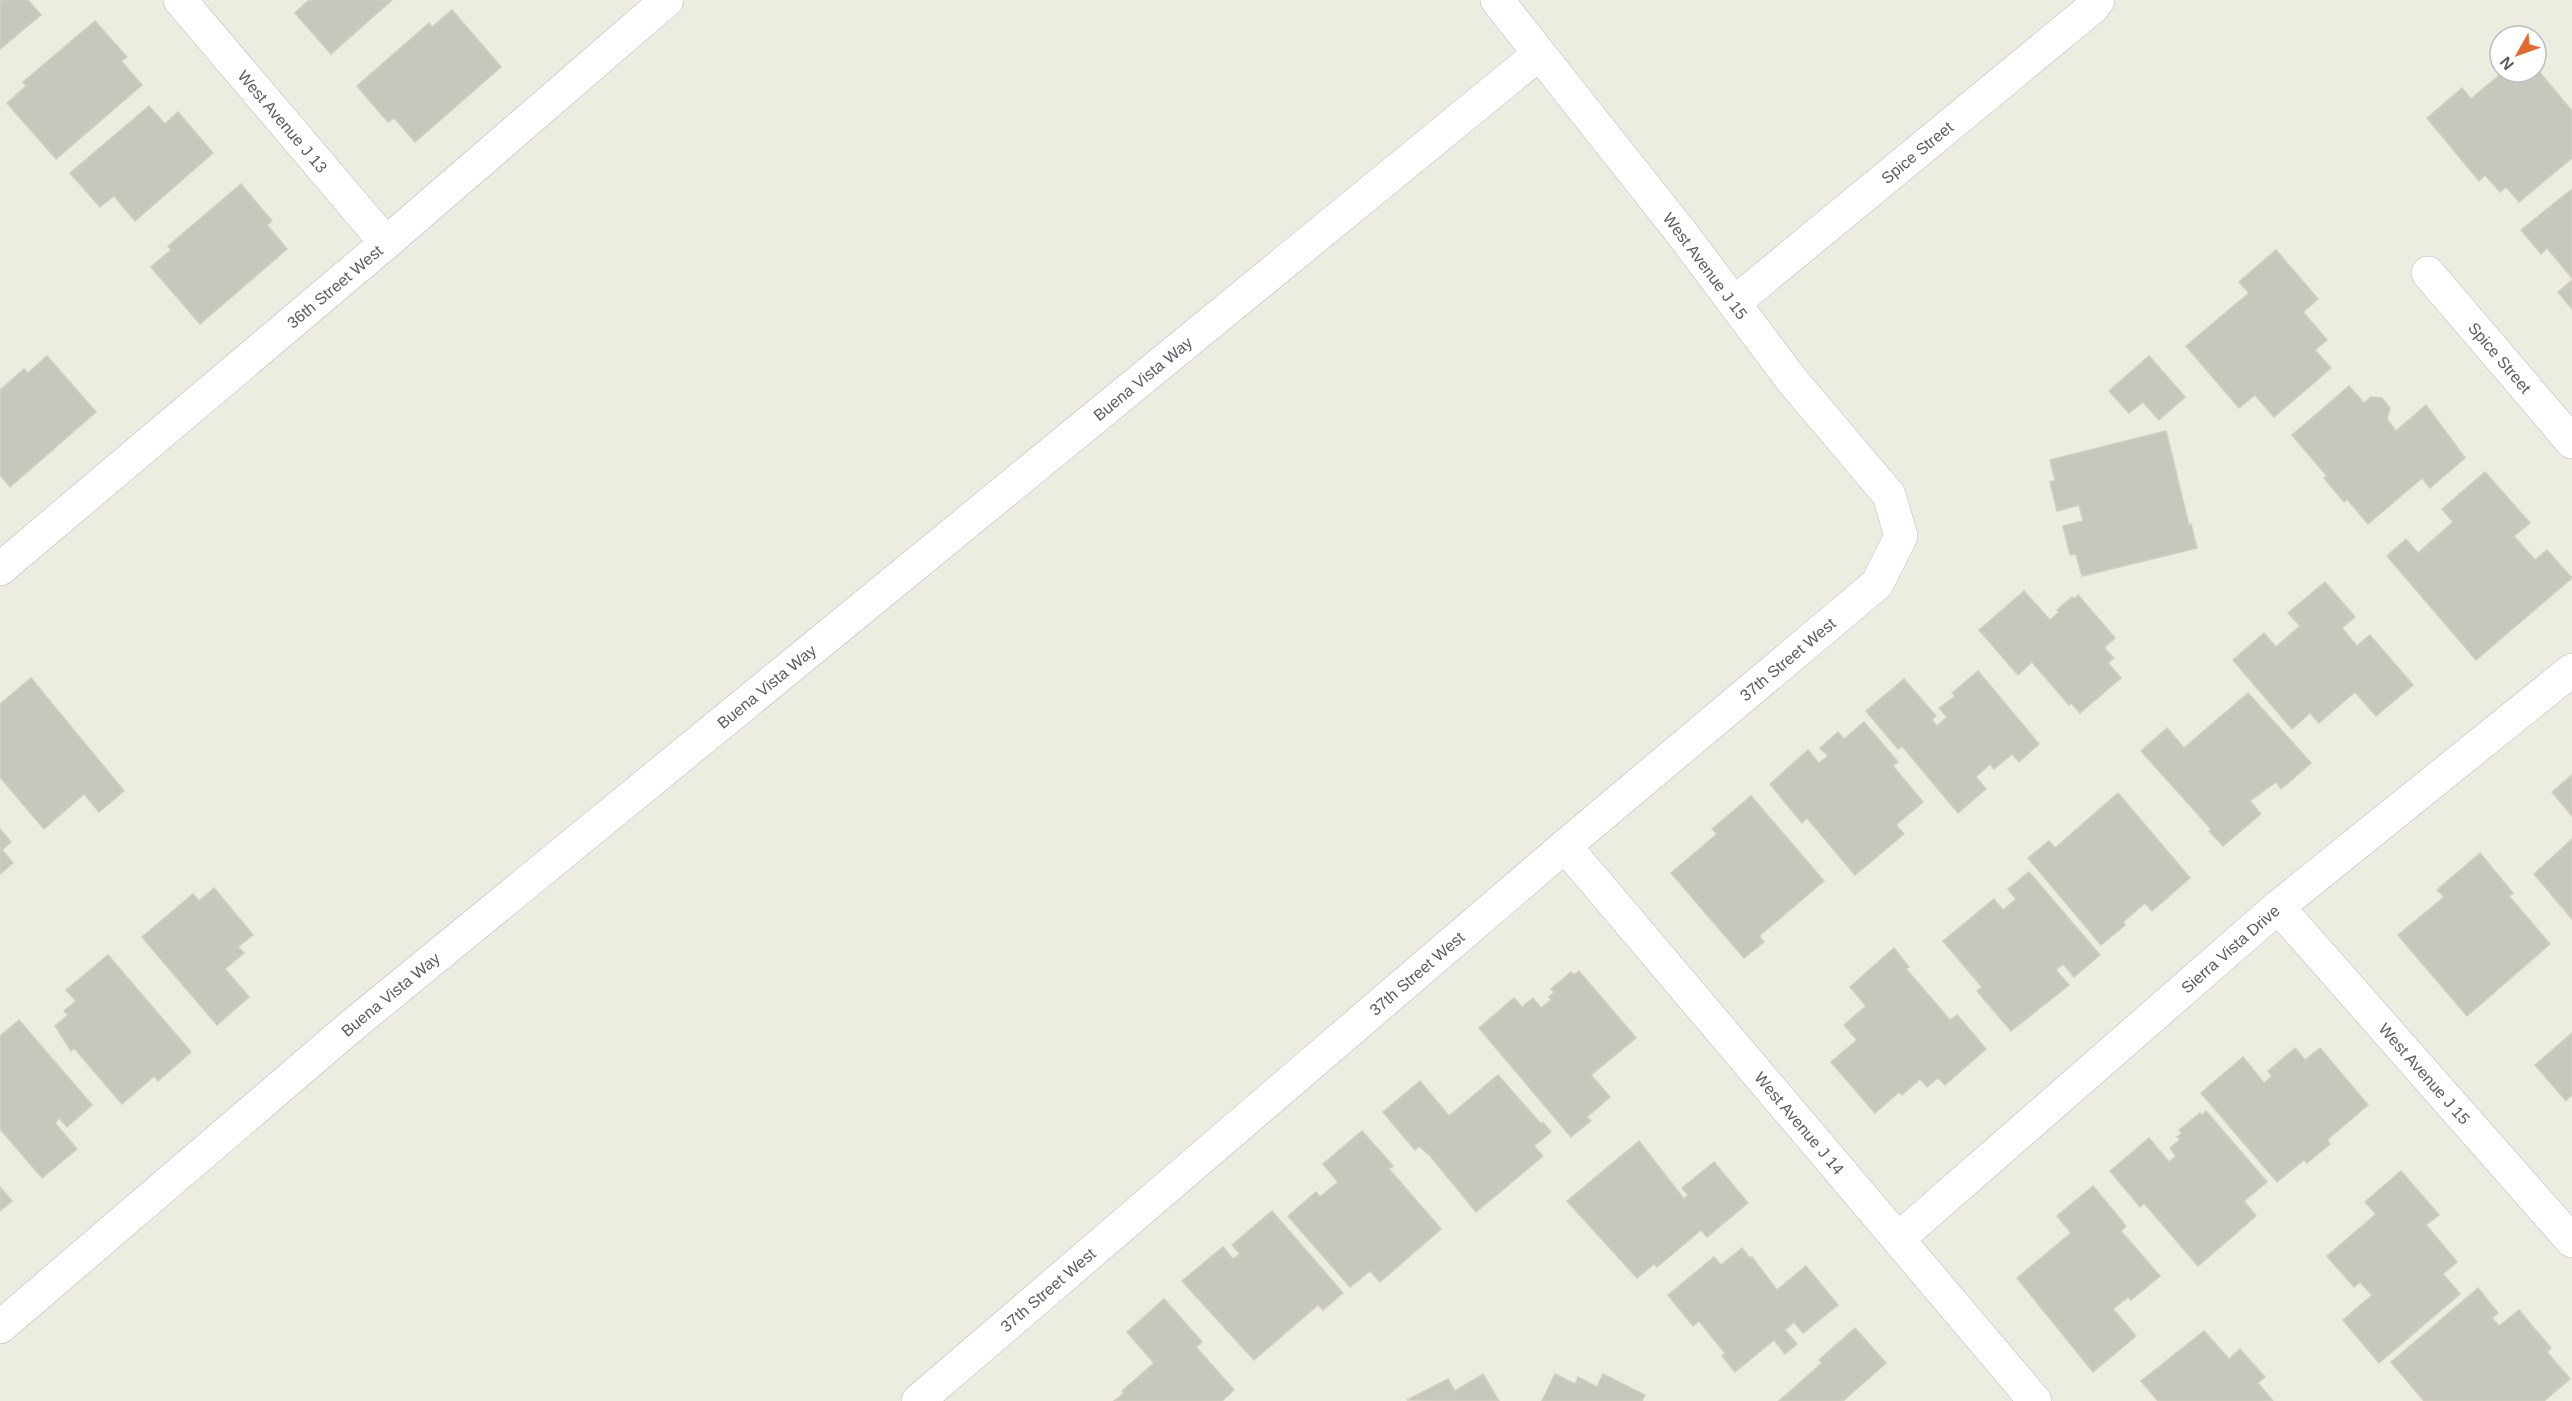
<svg xmlns="http://www.w3.org/2000/svg" width="2572" height="1401" viewBox="0 0 2572 1401" font-family="Arial,sans-serif">
  <style>
    .building { fill: #c7c7bd; stroke: #d0cfbf; stroke-width: 1.5 }
    .lines { fill: none; stroke-linecap: round; stroke-linejoin: round }
    .minor-casing { stroke: #b9b9bf; stroke-width: 34 }
    .minor { stroke: #fff; stroke-width: 33 }
    .labels { text-anchor: middle; dominant-baseline: central; stroke-width: 4.5; stroke-linejoin: round; paint-order: stroke }
    .street-label { font-size: 16px; fill: #595b61; stroke: #fff }
  </style>
  <rect width="100%" height="100%" fill="#ecece1"/>
  <g class="building">
    <path d="M0,0H28L41,15L0,49Z"/>
    <path d="M309,0H392L331,54L295,13Z"/>
    <path d="M452,10L501,67L415,142L394,118L388,122L357,86L429,23L432,27Z"/>
    <path d="M95,21L127,57L121,61L142,85L56,159L7,103L26,86L23,82Z"/>
    <path d="M2536,68L2572,111V158L2519,202L2506,187L2500,192L2485,175L2479,181L2427,118L2462,88L2471,99L2503,72H2536Z"/>
    <path d="M149,106L165,124L178,112L213,153L135,221L114,196L100,207L70,173Z"/>
    <path d="M241,184L272,221L267,225L287,249L200,324L151,267L171,250L168,246Z"/>
    <path d="M2572,189V278L2547,248L2541,254L2521,230Z"/>
    <path d="M2276,250L2318,299L2303,312L2327,340L2315,350L2331,368L2274,417L2255,395L2239,408L2186,346L2249,293L2239,282Z"/>
    <path d="M2572,280V307L2571,308L2558,292Z"/>
    <path d="M47,356L96,412L10,487L0,475V390L24,369L28,373Z"/>
    <path d="M2149,356L2185,397L2159,420L2143,402L2129,413L2109,391Z"/>
    <path d="M2349,386L2364,403L2371,397L2382,398L2390,408L2387,419L2396,431L2426,405L2465,458L2430,488L2422,478L2368,524L2347,499L2344,502L2324,478L2327,476L2292,435Z"/>
    <path d="M2166,431L2189,525L2191,524L2197,548L2082,576L2076,554L2070,555L2063,526L2083,521L2079,505L2057,511L2050,482L2055,480L2050,460Z"/>
    <path d="M2485,472L2530,523L2514,536L2535,560L2547,550L2572,578L2476,660L2387,556L2406,539L2418,553L2453,522L2442,509Z"/>
    <path d="M2325,582L2355,617L2342,628L2357,646L2370,635L2413,685L2376,716L2355,692L2319,723L2310,713L2292,729L2233,660L2264,633L2276,647L2300,626L2288,613Z"/>
    <path d="M2024,591L2050,620L2059,612L2057,610L2072,597L2075,599L2078,595L2115,638L2104,648L2114,658L2108,663L2121,678L2080,713L2071,703L2069,705L2032,662L2018,675L1979,630Z"/>
    <path d="M1978,671L2039,744L2019,762L2012,754L1994,769L1990,764L1976,777L1986,789L1958,813L1902,746L1898,749L1866,711L1904,679L1936,716L1932,720L1937,726L1947,717L1939,708L1955,696L1952,693Z"/>
    <path d="M31,678L124,791L99,812L84,794L44,829L0,777V704Z"/>
    <path d="M2248,693L2311,763L2281,789L2276,782L2250,801L2261,814L2223,846L2209,831L2211,829L2141,751L2167,728L2184,748Z"/>
    <path d="M1864,722L1898,762L1893,766L1923,802L1896,825L1904,834L1855,875L1807,818L1802,823L1770,784L1808,750L1819,763L1828,756L1820,748L1838,732L1844,739Z"/>
    <path d="M2572,775V816L2552,792Z"/>
    <path d="M2118,793L2190,878L2152,911L2145,903L2123,922L2125,925L2101,945L2028,858L2049,841L2055,848Z"/>
    <path d="M1751,796L1824,881L1759,936L1764,942L1744,958L1671,873L1717,834L1712,829Z"/>
    <path d="M0,829L11,842L2,850L13,863L0,874Z"/>
    <path d="M2572,839V919L2534,874Z"/>
    <path d="M2480,853L2513,893L2509,896L2550,944L2467,1016L2398,935L2444,897L2437,890Z"/>
    <path d="M2029,872L2100,955L2074,977L2063,964L2056,970L2069,985L2011,1031L1977,991L1982,987L1943,941L1994,899L2003,910L2016,899L2008,889Z"/>
    <path d="M214,888L253,935L238,947L244,953L225,969L249,997L217,1025L142,937L193,894L199,901Z"/>
    <path d="M1894,948L1909,967L1906,969L1950,1020L1957,1015L1986,1049L1945,1085L1938,1078L1927,1087L1920,1079L1902,1095L1899,1092L1875,1113L1831,1062L1857,1040L1844,1025L1866,1006L1850,987Z"/>
    <path d="M108,955L191,1052L158,1081L154,1076L122,1104L74,1048L71,1051L55,1026L68,1015L64,1011L76,1001L66,990Z"/>
    <path d="M1579,971L1636,1038L1591,1075L1610,1097L1587,1117L1591,1121L1571,1137L1479,1028L1514,998L1522,1007L1533,998L1541,1008L1551,1000L1549,997L1554,992L1551,989L1571,972L1574,975Z"/>
    <path d="M19,1020L92,1105L67,1127L59,1118L55,1123L77,1149L42,1178L0,1129V1036Z"/>
    <path d="M2572,1033V1095L2566,1101L2535,1065Z"/>
    <path d="M2295,1048L2305,1060L2320,1048L2368,1105L2327,1140L2330,1144L2307,1163L2304,1160L2277,1182L2201,1093L2243,1057L2264,1083L2272,1076L2268,1071Z"/>
    <path d="M1498,1075L1541,1124L1543,1122L1551,1132L1534,1146L1543,1156L1476,1212L1431,1157L1419,1146L1415,1150L1383,1112L1420,1081L1449,1116Z"/>
    <path d="M2206,1111L2267,1182L2244,1201L2256,1216L2198,1266L2144,1203L2140,1207L2110,1171L2149,1138L2169,1162L2176,1156L2170,1148L2181,1139L2177,1137L2182,1133L2179,1130L2200,1113L2202,1115Z"/>
    <path d="M1362,1131L1393,1166L1389,1169L1441,1229L1380,1282L1370,1271L1350,1287L1288,1216L1316,1192L1320,1197L1338,1182L1323,1164Z"/>
    <path d="M1639,1141L1684,1199L1688,1195L1682,1188L1714,1162L1748,1203L1707,1237L1701,1230L1657,1267L1654,1264L1637,1278L1567,1201Z"/>
    <path d="M2401,1171L2439,1215L2426,1225L2457,1262L2443,1274L2460,1294L2379,1363L2343,1320L2372,1295L2360,1282L2354,1287L2327,1256L2376,1214L2365,1202Z"/>
    <path d="M2093,1186L2126,1226L2121,1231L2160,1276L2131,1300L2128,1297L2113,1309L2136,1336L2093,1372L2017,1278L2071,1233L2057,1216Z"/>
    <path d="M0,1187L12,1201L0,1211Z"/>
    <path d="M1272,1211L1343,1293L1323,1310L1318,1305L1254,1360L1182,1281L1223,1247L1233,1259L1240,1254L1232,1245Z"/>
    <path d="M1742,1248L1750,1258L1752,1257L1777,1290L1806,1266L1838,1305L1803,1333L1794,1322L1785,1330L1797,1344L1785,1354L1774,1340L1735,1372L1722,1356L1725,1353L1699,1321L1693,1326L1668,1295L1714,1257L1721,1265Z"/>
    <path d="M2478,1288L2498,1313L2492,1318L2499,1326L2519,1310L2551,1348L2547,1352L2570,1379L2544,1401H2424L2391,1362Z"/>
    <path d="M1164,1299L1202,1342L1196,1347L1234,1390L1222,1401H1114L1124,1393L1122,1391L1154,1363L1127,1332Z"/>
    <path d="M1855,1328L1886,1363L1843,1401H1779L1822,1363L1819,1360Z"/>
    <path d="M2204,1331L2229,1359L2240,1349L2265,1377L2258,1383L2273,1401H2158L2141,1381Z"/>
    <path d="M1483,1374L1499,1401L1407,1400L1448,1379L1455,1391Z"/>
    <path d="M1555,1374L1575,1384L1578,1377L1597,1387L1603,1374L1645,1395L1642,1401H1542Z"/>
  </g>
  <g class="lines">
    <g class="minor-casing">
      <g id="minor">
        <path id="s1" d="M180,0L386,243"/>
        <path id="s2" d="M2428,273L2572,442"/>
        <path id="s3" d="M1734,303L2092,8L2098,0"/>
        <path id="s4" d="M0,569L386,243L667,0"/>
        <path id="s5" d="M1565,846L2035,1401"/>
        <path id="s6" d="M2278,907L2572,1241"/>
        <path id="s7" d="M1898,1239L2278,907L2572,670"/>
        <path id="s8" d="M0,1327L349,1028L1539,54"/>
        <path id="s9" d="M918,1401L1565,846L1877,584L1901,536L1889,495L1791,379L1680,231L1497,0"/>
      </g>
    </g>
    <use href="#minor" class="minor"/>
  </g>
  <g class="labels">
    <g class="street-label">
      <text stroke="none"><textPath href="#s1" startOffset="159">West Avenue J 13</textPath></text>
      <text stroke="none"><textPath href="#s3" startOffset="237">Spice Street</textPath></text>
      <text transform="translate(1705 266) rotate(53)">West Avenue J 15</text>
      <text stroke="none"><textPath href="#s4" startOffset="438">36th Street West</textPath></text>
      <text stroke="none"><textPath href="#s2" startOffset="111">Spice Street</textPath></text>
      <text stroke="none"><textPath href="#s8" startOffset="1485">Buena Vista Way</textPath></text>
      <text stroke="none"><textPath href="#s9" startOffset="1143">37th Street West</textPath></text>
      <text stroke="none"><textPath href="#s8" startOffset="999">Buena Vista Way</textPath></text>
      <text stroke="none"><textPath href="#s7" startOffset="441">Sierra Vista Drive</textPath></text>
      <text stroke="none"><textPath href="#s9" startOffset="657">37th Street West</textPath></text>
      <text stroke="none"><textPath href="#s8" startOffset="513">Buena Vista Way</textPath></text>
      <text stroke="none"><textPath href="#s6" startOffset="222">West Avenue J 15</textPath></text>
      <text stroke="none"><textPath href="#s5" startOffset="363">West Avenue J 14</textPath></text>
      <text stroke="none"><textPath href="#s9" startOffset="171">37th Street West</textPath></text>
    </g>
  </g>
  <g transform="translate(2518 54) rotate(230)"><circle r="28" fill="#ffffff" stroke="#bdbdc0" stroke-width="1.5"/>
  <path d="M0-4.5L10 22L0 15L-10 22Z" fill="#e36b2f"/>
  <text y="-9" font-size="16" font-weight="bold" text-anchor="middle" fill="#595b61">N</text>
  </g>
</svg>
